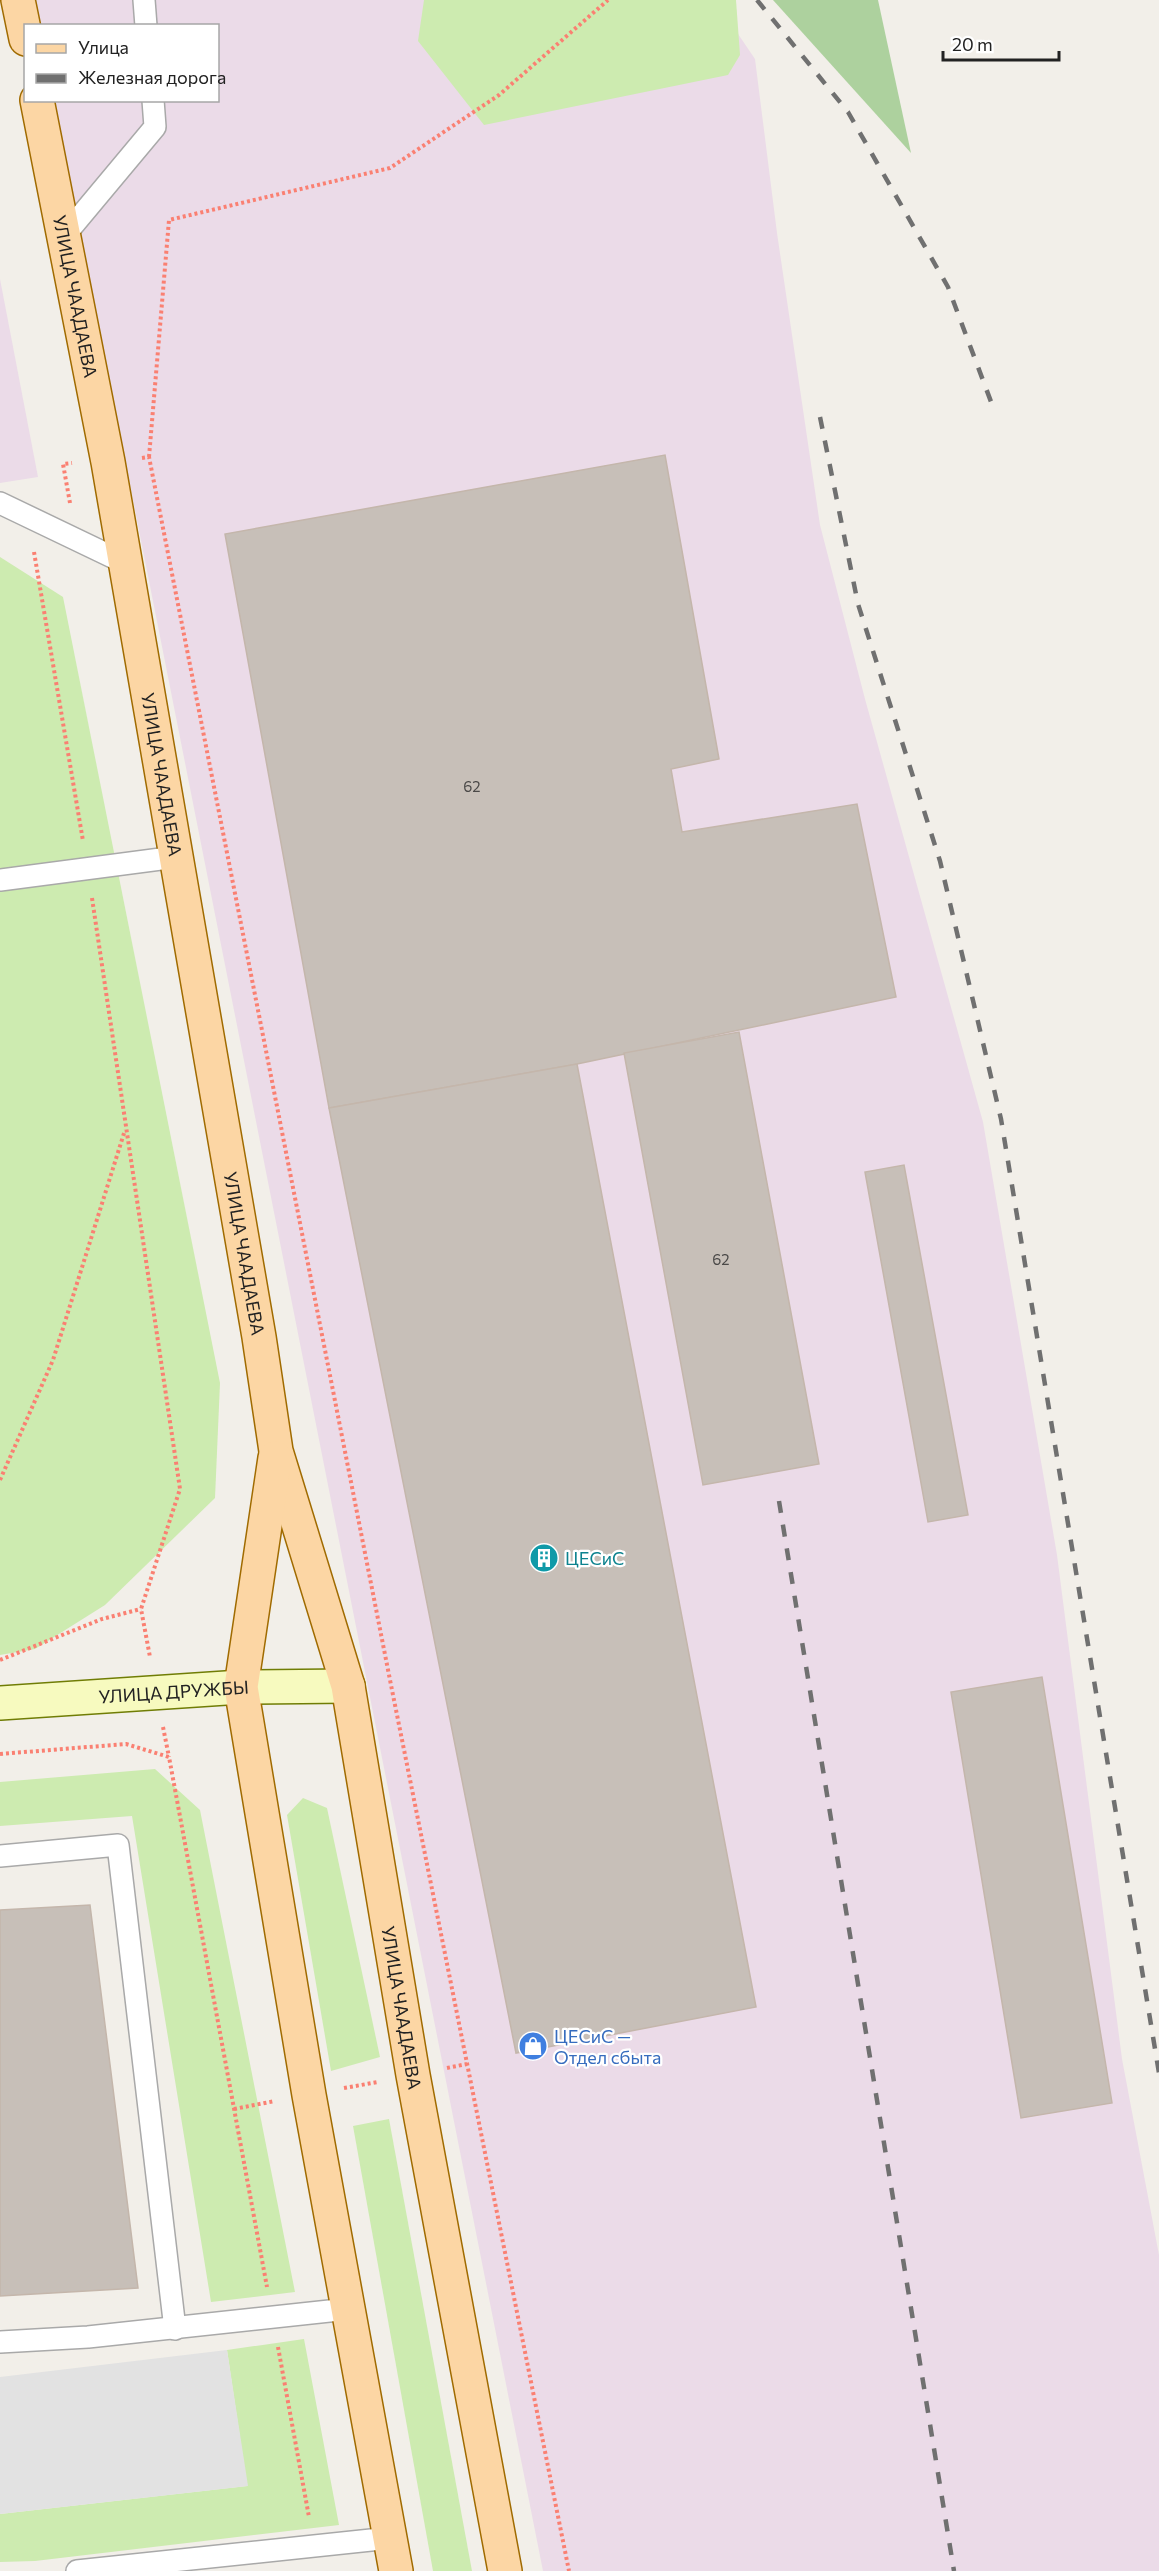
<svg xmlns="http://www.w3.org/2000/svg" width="1159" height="2571" viewBox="0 0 1159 2571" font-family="Commissioner,sans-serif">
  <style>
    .industrial { fill: #ebdbe8 }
    .grass { fill: #cdebb0 }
    .forest { fill: #add19e }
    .parking { fill: #e2e2e2 }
    .building { fill: #c7bfb8; stroke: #c4b6ab; stroke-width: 1.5 }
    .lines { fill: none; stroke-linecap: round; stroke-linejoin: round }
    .service-casing { stroke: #a9a9a9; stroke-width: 24 }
    .secondary-casing { stroke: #707d05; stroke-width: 36 }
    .primary-casing { stroke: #a06b00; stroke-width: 36 }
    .path { stroke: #fa8072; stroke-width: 4; stroke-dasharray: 3 3; stroke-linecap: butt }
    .service { stroke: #fff; stroke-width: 21 }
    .secondary { stroke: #f7fabf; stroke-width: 33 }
    .primary { stroke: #fcd6a4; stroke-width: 33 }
    .rail { stroke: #707070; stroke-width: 4.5; stroke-dasharray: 12 12; stroke-linecap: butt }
    .labels { text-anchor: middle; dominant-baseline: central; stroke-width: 4.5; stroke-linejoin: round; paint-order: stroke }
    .number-label { font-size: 15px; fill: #4b4948 }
    .street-label { font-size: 18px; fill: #222; stroke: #fff }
    .culture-label { font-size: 18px; fill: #0d838f; stroke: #fff; text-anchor: start }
    .shop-label { font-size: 18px; fill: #366cbe; stroke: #fff; text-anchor: start }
  </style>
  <rect width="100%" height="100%" fill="#f2efe9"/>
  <g class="industrial">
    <path d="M35,0H715L755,59L777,233L820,525L865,699L983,1122L1057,1555L1122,2059L1159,2255V2571H543L54,101L218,100V26L40,25Z"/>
    <path d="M0,279L38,477L0,483Z"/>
  </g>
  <g class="grass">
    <path d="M424,0H736L740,55L728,75L484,125L418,41Z"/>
    <path d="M0,557L63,597L220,1383L215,1498L105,1605L35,1649L0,1655Z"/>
    <path d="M155,1769L200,1810L295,2292L211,2302L132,1816L0,1826V1782Z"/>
    <path d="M303,1798L327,1808L380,2057L331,2071L287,1815Z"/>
    <path d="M389,2119L472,2571H433L353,2126Z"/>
    <path d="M304,2339L339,2525L35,2561L0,2562V2514L247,2486L227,2350Z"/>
  </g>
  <path class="forest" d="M773,0H878L911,153Z"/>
  <path class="parking" d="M227,2350L248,2486L0,2514V2377Z"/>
  <g class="building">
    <path d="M665,455L719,759L671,769L682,832L857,804L896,997L577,1064L329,1108L225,534Z"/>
    <path d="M739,1032L819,1464L703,1485L624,1053Z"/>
    <path d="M577,1064L756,2007L516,2053L329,1108Z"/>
    <path d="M904,1165L968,1515L928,1522L865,1172Z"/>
    <path d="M1042,1677L1112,2103L1021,2118L951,1692Z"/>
    <path d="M90,1905L138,2288L0,2296V1910Z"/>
  </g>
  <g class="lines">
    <g class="service-casing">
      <g id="service">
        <path d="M144,0L146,26"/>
        <path d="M64,236L155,127L153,100"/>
        <path d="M0,503L125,563"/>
        <path d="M0,880L176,857"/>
        <path d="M0,1856L118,1845L175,2329"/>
        <path d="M0,2342L88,2337L348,2309"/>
        <path d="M77,2571L390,2538"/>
      </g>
    </g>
    <g class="secondary-casing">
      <g id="secondary">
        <path id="s1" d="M0,1703L241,1687L348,1686"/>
      </g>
    </g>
    <g class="primary-casing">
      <g id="primary">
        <path d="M18,0L26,39"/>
        <path id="s2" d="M37,100L108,462L259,1337L276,1451L348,1686L413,2075L505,2571"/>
        <path d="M275,1458L241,1687L309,2095L396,2571"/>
      </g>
    </g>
    <g class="path">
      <path d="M149,457L169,220L390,168L499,95L608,0"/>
      <path d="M142,458L149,457L391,1685L569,2571"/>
      <path d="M70,503L63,464L72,463"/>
      <path d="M34,552L83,841"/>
      <path d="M92,898L180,1489L141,1609L150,1657"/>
      <path d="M0,1480L53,1360L125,1130"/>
      <path d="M0,1660L102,1619L141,1609"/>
      <path d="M163,1727L169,1757"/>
      <path d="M0,1754L126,1744L169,1757L267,2287"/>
      <path d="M447,2068L467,2064"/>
      <path d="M344,2088L378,2082"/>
      <path d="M234,2109L275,2101"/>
      <path d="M278,2347L309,2517"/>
    </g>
    <use href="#service" class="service"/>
    <use href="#secondary" class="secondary"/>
    <use href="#primary" class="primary"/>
    <g class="rail">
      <path d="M757,0L848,112L948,287L993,407"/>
      <path d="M820,417L858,604L940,861L1001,1119L1159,2073"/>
      <path d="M779,1501L954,2571"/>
    </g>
  </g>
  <defs>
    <g id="building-disc" transform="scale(1.5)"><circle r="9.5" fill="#0f9aa8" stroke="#fff"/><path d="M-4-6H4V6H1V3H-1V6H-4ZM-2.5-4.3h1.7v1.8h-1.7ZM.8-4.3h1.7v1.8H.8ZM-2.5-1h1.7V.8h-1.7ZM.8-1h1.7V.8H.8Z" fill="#fff"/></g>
    <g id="shop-disc" transform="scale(1.5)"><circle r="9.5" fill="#3f7fe0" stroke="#fff"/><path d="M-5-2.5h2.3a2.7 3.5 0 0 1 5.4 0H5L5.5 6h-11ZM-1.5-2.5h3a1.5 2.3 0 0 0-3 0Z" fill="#fff"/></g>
  </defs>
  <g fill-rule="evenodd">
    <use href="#building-disc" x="544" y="1558"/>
    <use href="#shop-disc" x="533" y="2046"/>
  </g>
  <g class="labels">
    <g class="number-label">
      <text x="472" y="786">62</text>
      <text x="721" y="1259">62</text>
    </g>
    <g class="street-label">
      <text stroke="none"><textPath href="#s2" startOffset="200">УЛИЦА ЧААДАЕВА</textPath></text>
      <text stroke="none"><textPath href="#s2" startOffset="686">УЛИЦА ЧААДАЕВА</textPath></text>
      <text stroke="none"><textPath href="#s2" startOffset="1172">УЛИЦА ЧААДАЕВА</textPath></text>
      <text stroke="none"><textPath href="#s1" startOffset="174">УЛИЦА ДРУЖБЫ</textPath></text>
      <text stroke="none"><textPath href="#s2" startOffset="1944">УЛИЦА ЧААДАЕВА</textPath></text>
    </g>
    <g class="culture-label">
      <text x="565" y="1558">ЦЕСиС</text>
    </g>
    <g class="shop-label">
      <text x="554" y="2036">ЦЕСиС —<tspan x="554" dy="21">Отдел сбыта</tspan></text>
    </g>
  </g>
  <rect x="24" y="24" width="195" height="78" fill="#ffffff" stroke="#a7a7a7" stroke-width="1.5"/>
  <rect x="36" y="44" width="30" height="9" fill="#fcd6a4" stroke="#a7a7a7" stroke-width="1.5"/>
  <text x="78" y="54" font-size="18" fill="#222222">Улица</text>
  <rect x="36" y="74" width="30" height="9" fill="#707070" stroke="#a7a7a7" stroke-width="1.5"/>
  <text x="78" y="84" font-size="18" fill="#222222">Железная дорога</text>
  <path d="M943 51v9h116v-9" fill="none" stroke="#222222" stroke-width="3"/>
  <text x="952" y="51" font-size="18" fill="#222222" stroke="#ffffff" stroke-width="4.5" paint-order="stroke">20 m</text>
</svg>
